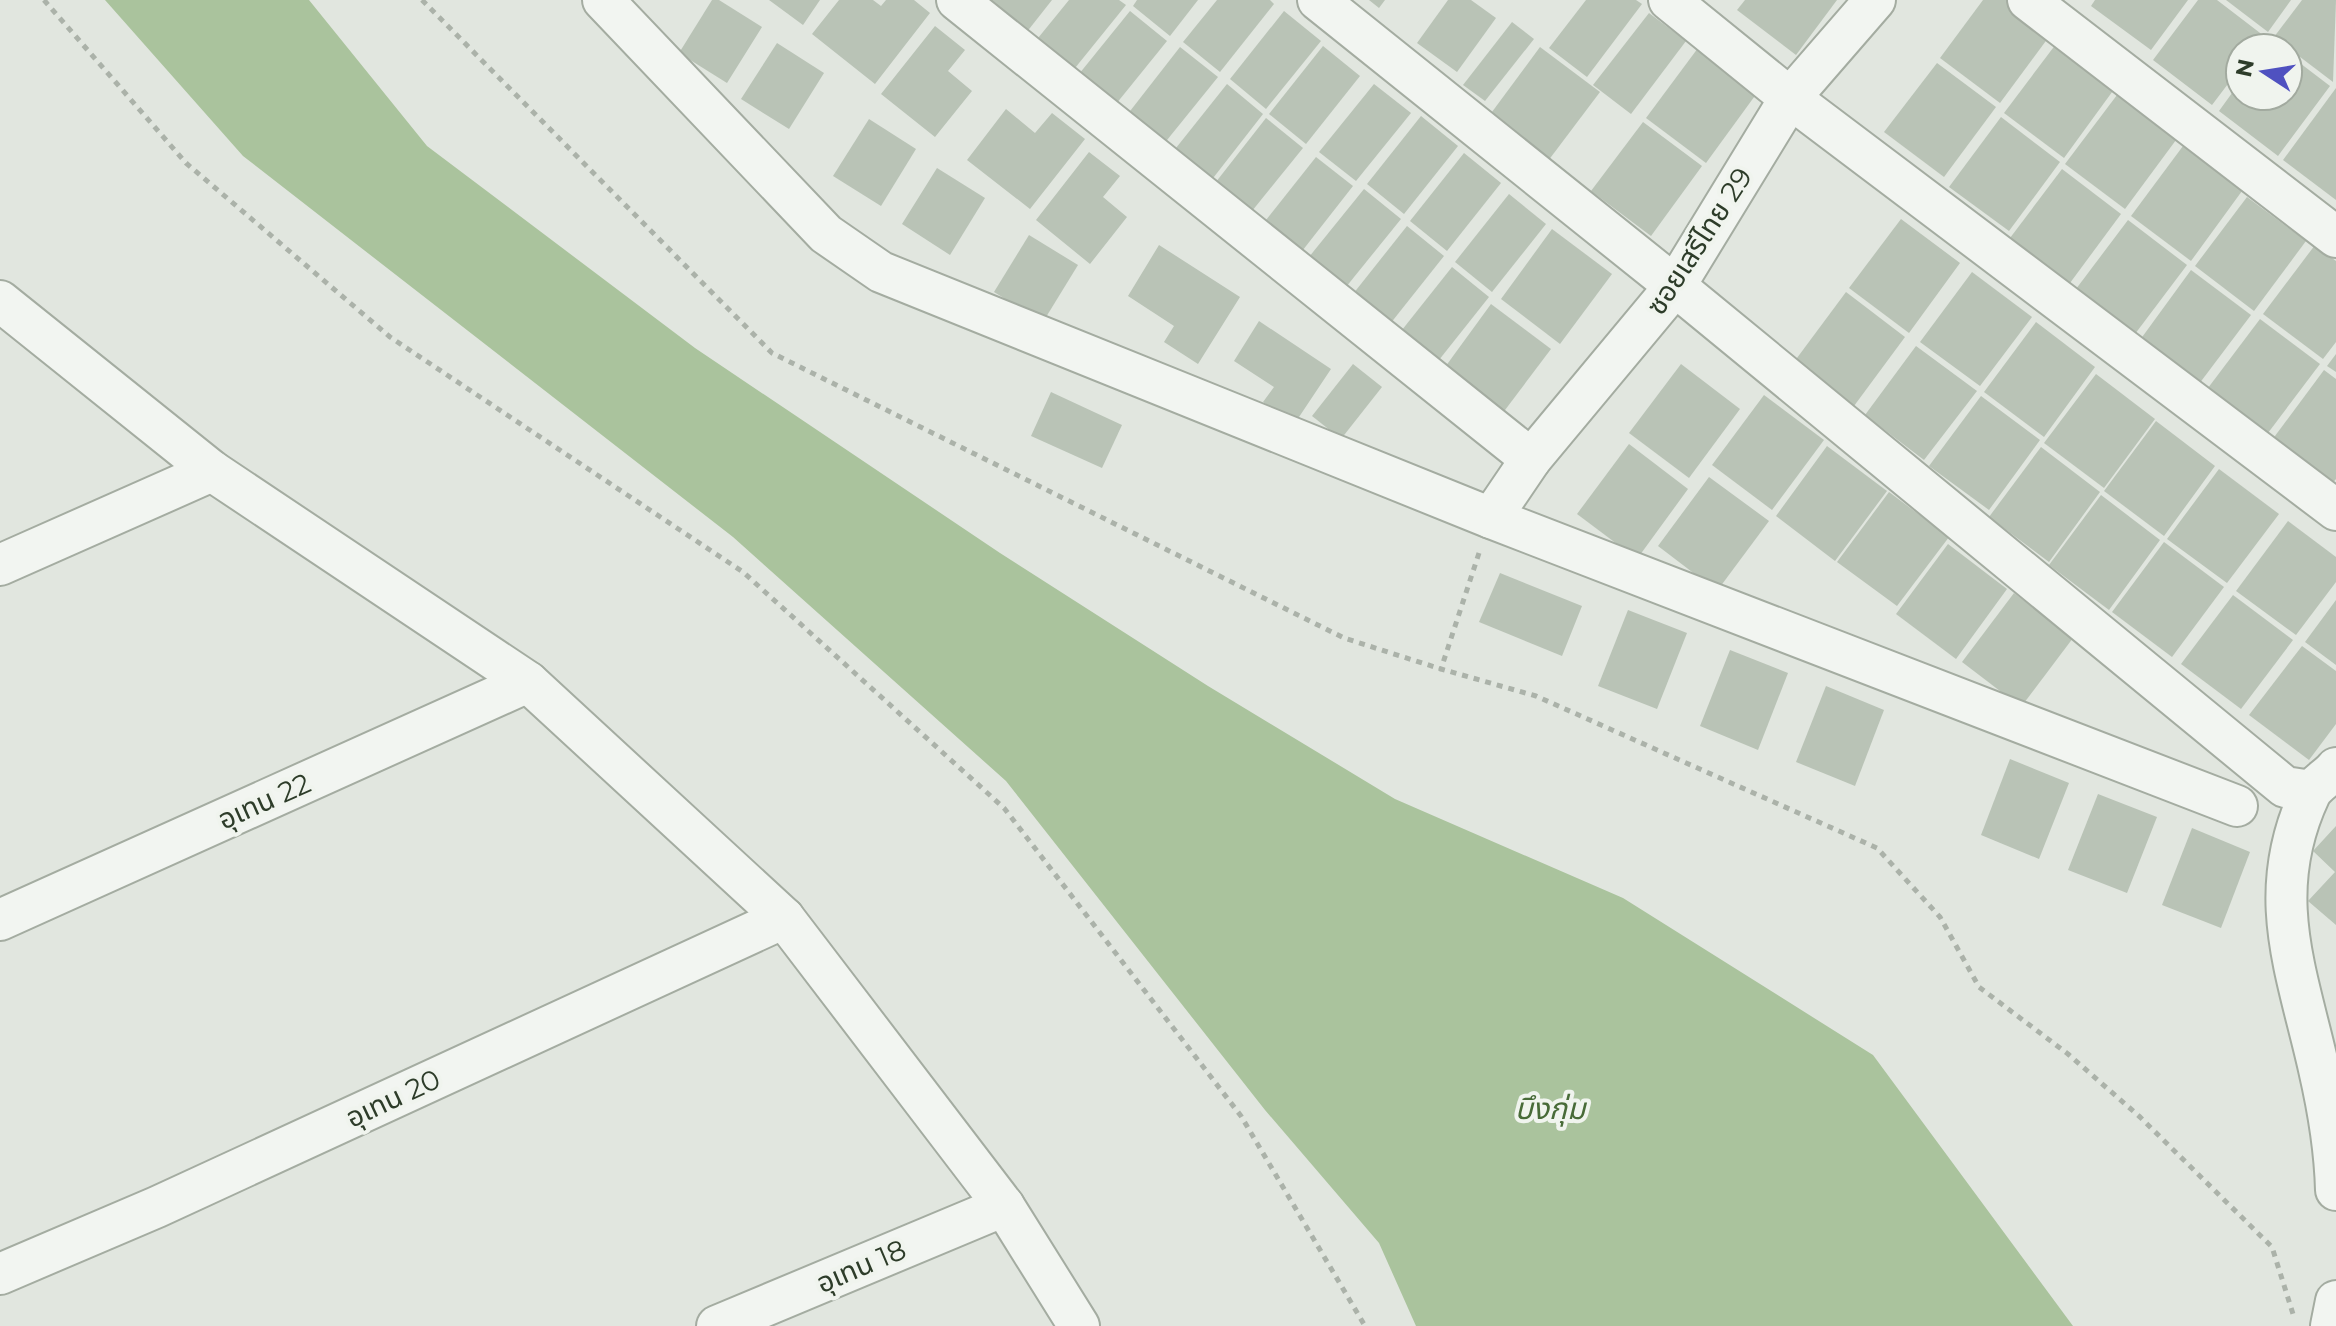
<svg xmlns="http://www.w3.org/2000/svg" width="2336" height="1326" viewBox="0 0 2336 1326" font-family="Montserrat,'Noto Sans Thai',sans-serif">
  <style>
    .water { fill: #aac39d }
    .building { fill: #b9c3b6 }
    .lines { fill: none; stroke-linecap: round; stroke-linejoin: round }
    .street-casing { stroke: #a4aca1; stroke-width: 44 }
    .path { stroke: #abb2a9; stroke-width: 5; stroke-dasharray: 6 6; stroke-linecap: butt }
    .street { stroke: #f2f5f1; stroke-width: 40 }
    .labels { text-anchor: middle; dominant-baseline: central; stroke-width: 8; stroke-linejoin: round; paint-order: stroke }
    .street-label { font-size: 28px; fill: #2d3c29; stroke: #f0f4ee }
    .water-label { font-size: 30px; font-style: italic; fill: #486b38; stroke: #f0f4ee }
  </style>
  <rect width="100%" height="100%" fill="#e1e6df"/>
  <path class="water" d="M105,0H309L427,146L695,348L1000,553L1208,686L1395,799L1623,898L1873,1055L2073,1326H1416L1379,1243L1265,1110L1006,781L733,537L243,156Z"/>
  <g class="building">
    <path d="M712,0H719L762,27L727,83L679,53Z"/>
    <path d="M769,0H820L803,25Z"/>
    <path d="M839,0H873L881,6L886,0H914L930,13L875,84L812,34Z"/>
    <path d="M991,0H1052L1026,33L989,3Z"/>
    <path d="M1069,0H1119L1126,5L1071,73L1034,43Z"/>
    <path d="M1137,0H1198L1170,36L1133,6Z"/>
    <path d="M1217,0H1270L1274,4L1220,72L1183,42Z"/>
    <path d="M1369,0H1385L1379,8Z"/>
    <path d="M1448,0H1471L1496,18L1457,72L1417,43Z"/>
    <path d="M1586,0H1636L1642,4L1587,77L1549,48Z"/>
    <path d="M1745,0H1837L1796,55L1737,10Z"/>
    <path d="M1983,0H2006L2051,34L2000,103L1940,58Z"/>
    <path d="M2095,0H2188L2151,50L2091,6Z"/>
    <path d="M2198,0H2217L2264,36L2255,48H2240V68L2212,105L2153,60Z"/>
    <path d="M2226,0H2291L2268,32Z"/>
    <path d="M2302,0H2336L2333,82L2274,37Z"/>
    <path d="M1130,11L1167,41L1112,109L1075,79Z"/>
    <path d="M1284,11L1321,41L1266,109L1230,79Z"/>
    <path d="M1649,13L1686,41L1631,114L1593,85Z"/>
    <path d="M1512,22L1534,39L1485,101L1463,85Z"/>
    <path d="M935,26L965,50L948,71L972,91L935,137L881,94Z"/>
    <path d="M777,43L824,73L789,129L741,99Z"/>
    <path d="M2056,44L2115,88L2064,158L2004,113Z"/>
    <path d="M1323,46L1360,76L1306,144L1269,114Z"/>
    <path d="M1180,47L1218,77L1163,145L1127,115Z"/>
    <path d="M1540,47L1600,92L1548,161L1489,116Z"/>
    <path d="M1698,48L1757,93L1706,163L1646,118Z"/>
    <path d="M2288,54L2330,86L2278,156L2219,111L2240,82V96H2288Z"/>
    <path d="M1937,63L1996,107L1944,177L1884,132Z"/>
    <path d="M1227,84L1263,114L1210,182L1172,153Z"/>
    <path d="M1374,84L1411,113L1356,181L1319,152Z"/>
    <path d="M2336,88V200L2283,160Z"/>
    <path d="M2117,95L2176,140L2125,209L2065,164Z"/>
    <path d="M1006,109L1035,133L1052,113L1085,139L1030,209L967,160Z"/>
    <path d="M1421,116L1458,146L1404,214L1367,184Z"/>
    <path d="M2001,117L2060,162L2009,231L1949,187Z"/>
    <path d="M1266,118L1303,148L1248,216L1212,187Z"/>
    <path d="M869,119L916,149L881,206L833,176Z"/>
    <path d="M1643,122L1702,166L1651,236L1591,191Z"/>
    <path d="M2183,146L2242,191L2191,261L2131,216Z"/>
    <path d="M1089,152L1120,176L1103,197L1127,217L1090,264L1036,220Z"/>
    <path d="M1464,153L1501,183L1447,251L1410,221Z"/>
    <path d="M1316,157L1353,186L1299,255L1262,225Z"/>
    <path d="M937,168L985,198L950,255L902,224Z"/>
    <path d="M2062,169L2121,214L2070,283L2010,238Z"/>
    <path d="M1364,189L1401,219L1346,287L1309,257Z"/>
    <path d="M1509,194L1546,224L1492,292L1455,262Z"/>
    <path d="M2247,197L2306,241L2254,311L2195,266Z"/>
    <path d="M1901,219L1960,263L1909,333L1849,288Z"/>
    <path d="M2128,220L2187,265L2135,334L2076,289Z"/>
    <path d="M1407,226L1444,256L1390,324L1353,294Z"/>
    <path d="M1552,229L1612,274L1560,344L1501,299Z"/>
    <path d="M1029,235L1078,265L1043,322L994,292Z"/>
    <path d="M1159,245L1240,297L1198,364L1164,342L1174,326L1128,296Z"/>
    <path d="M2315,245L2336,261V342L2323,359L2263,314Z"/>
    <path d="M1452,267L1489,297L1435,365L1398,335Z"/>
    <path d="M2191,270L2251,315L2199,384L2140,340Z"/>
    <path d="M1972,272L2032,317L1980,386L1920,342Z"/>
    <path d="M1846,292L1905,337L1854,406L1794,362Z"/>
    <path d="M1491,304L1551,349L1499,418L1440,374Z"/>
    <path d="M2260,319L2320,364L2268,433L2208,388Z"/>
    <path d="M1259,321L1331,369L1295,423L1263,402L1274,387L1234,361Z"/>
    <path d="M2036,322L2095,367L2044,437L1984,392Z"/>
    <path d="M1916,346L1977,391L1924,460L1865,415Z"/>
    <path d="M2336,354V372L2327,366Z"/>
    <path d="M1353,364L1382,387L1341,439L1312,416Z"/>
    <path d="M1681,364L1740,409L1689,478L1629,433Z"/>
    <path d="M2324,370L2336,379V479L2332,484L2272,440Z"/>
    <path d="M2096,374L2155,419L2104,488L2044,443Z"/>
    <path d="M1051,392L1122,425L1102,468L1031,436Z"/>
    <path d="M1764,395L1824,440L1772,510L1712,465Z"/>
    <path d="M1981,396L2040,440L1989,510L1929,466Z"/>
    <path d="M2156,421L2215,466L2164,536L2104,491Z"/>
    <path d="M1629,444L1688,489L1637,559L1577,514Z"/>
    <path d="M1827,446L1887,491L1835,561L1776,516Z"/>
    <path d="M2041,447L2100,492L2049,562L1989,517Z"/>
    <path d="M2219,469L2279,514L2227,583L2167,539Z"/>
    <path d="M1709,477L1769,521L1717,591L1658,546Z"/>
    <path d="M1889,492L1949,537L1897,606L1837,562Z"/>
    <path d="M2101,495L2160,540L2109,610L2049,565Z"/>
    <path d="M2288,521L2336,557V582L2296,635L2236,591Z"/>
    <path d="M2164,542L2224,587L2172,657L2112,612Z"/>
    <path d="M1948,544L2007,589L1956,659L1896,614Z"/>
    <path d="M1500,573L1582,606L1562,656L1479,622Z"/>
    <path d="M2014,593L2073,638L2021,707L1962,662Z"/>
    <path d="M2233,595L2293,640L2241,709L2181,664Z"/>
    <path d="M2336,600V665L2305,642Z"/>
    <path d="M1628,610L1687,633L1657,709L1598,686Z"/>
    <path d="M2302,646L2336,671V724L2309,760L2249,715Z"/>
    <path d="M1730,650L1788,673L1758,750L1700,726Z"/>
    <path d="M1826,686L1884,710L1855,786L1796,762Z"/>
    <path d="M2010,759L2069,783L2039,859L1981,835Z"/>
    <path d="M2098,794L2157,817L2127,893L2068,870Z"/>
    <path d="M2336,826V925L2308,901L2335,872L2313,851Z"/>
    <path d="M2192,828L2250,852L2221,928L2162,905Z"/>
  </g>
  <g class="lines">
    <g class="street-casing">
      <g id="street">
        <path d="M603,0L826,234L881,272L1491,518L2237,806"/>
        <path d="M957,0L1531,459"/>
        <path d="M1318,0L1675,286L2285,787L2311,791"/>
        <path d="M1669,0L1790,98L2336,510"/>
        <path d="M2028,0L2336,237"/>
        <path d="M0,301L212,471L528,682L784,918L1004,1206L1079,1326"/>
        <path d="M1491,518L1531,459L1675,286L1790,98L1875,0"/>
        <path d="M0,565L212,471"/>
        <path d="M2336,768C2329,777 2315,784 2310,794C2263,894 2297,971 2319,1069C2328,1108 2335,1150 2336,1190"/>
        <path d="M0,920L528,682"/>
        <path d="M0,1274L157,1207L784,918"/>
        <path d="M717,1326L1004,1206"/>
        <path d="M2331,1326L2336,1301"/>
      </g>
    </g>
    <g class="path">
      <path d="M44,0L186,163L390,337L743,572L1004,808L1241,1116L1365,1326"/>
      <path d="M422,0L772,353L1344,638L1441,669"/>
      <path d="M1479,553L1441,669L1536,696L1877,848L1940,917L1979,987L2068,1054L2140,1117L2272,1247L2293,1314"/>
    </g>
    <use href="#street" class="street"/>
  </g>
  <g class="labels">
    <g class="street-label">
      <text transform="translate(1699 241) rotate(-57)">ซอยเสรีไทย 29</text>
      <text transform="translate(264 801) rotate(-24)">อุเทน 22</text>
      <text transform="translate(393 1098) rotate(-25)">อุเทน 20</text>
      <text transform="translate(861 1266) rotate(-23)">อุเทน 18</text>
    </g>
    <g class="water-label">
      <text x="1550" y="1108">บึงกุ่ม</text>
    </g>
  </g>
  <g transform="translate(2264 72) rotate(282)"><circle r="38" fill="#f0f4ee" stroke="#a2aa9f" stroke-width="2"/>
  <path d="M0-6L14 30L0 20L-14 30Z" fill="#4f51c0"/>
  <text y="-12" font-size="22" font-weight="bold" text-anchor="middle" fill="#2d3c29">N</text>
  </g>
</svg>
